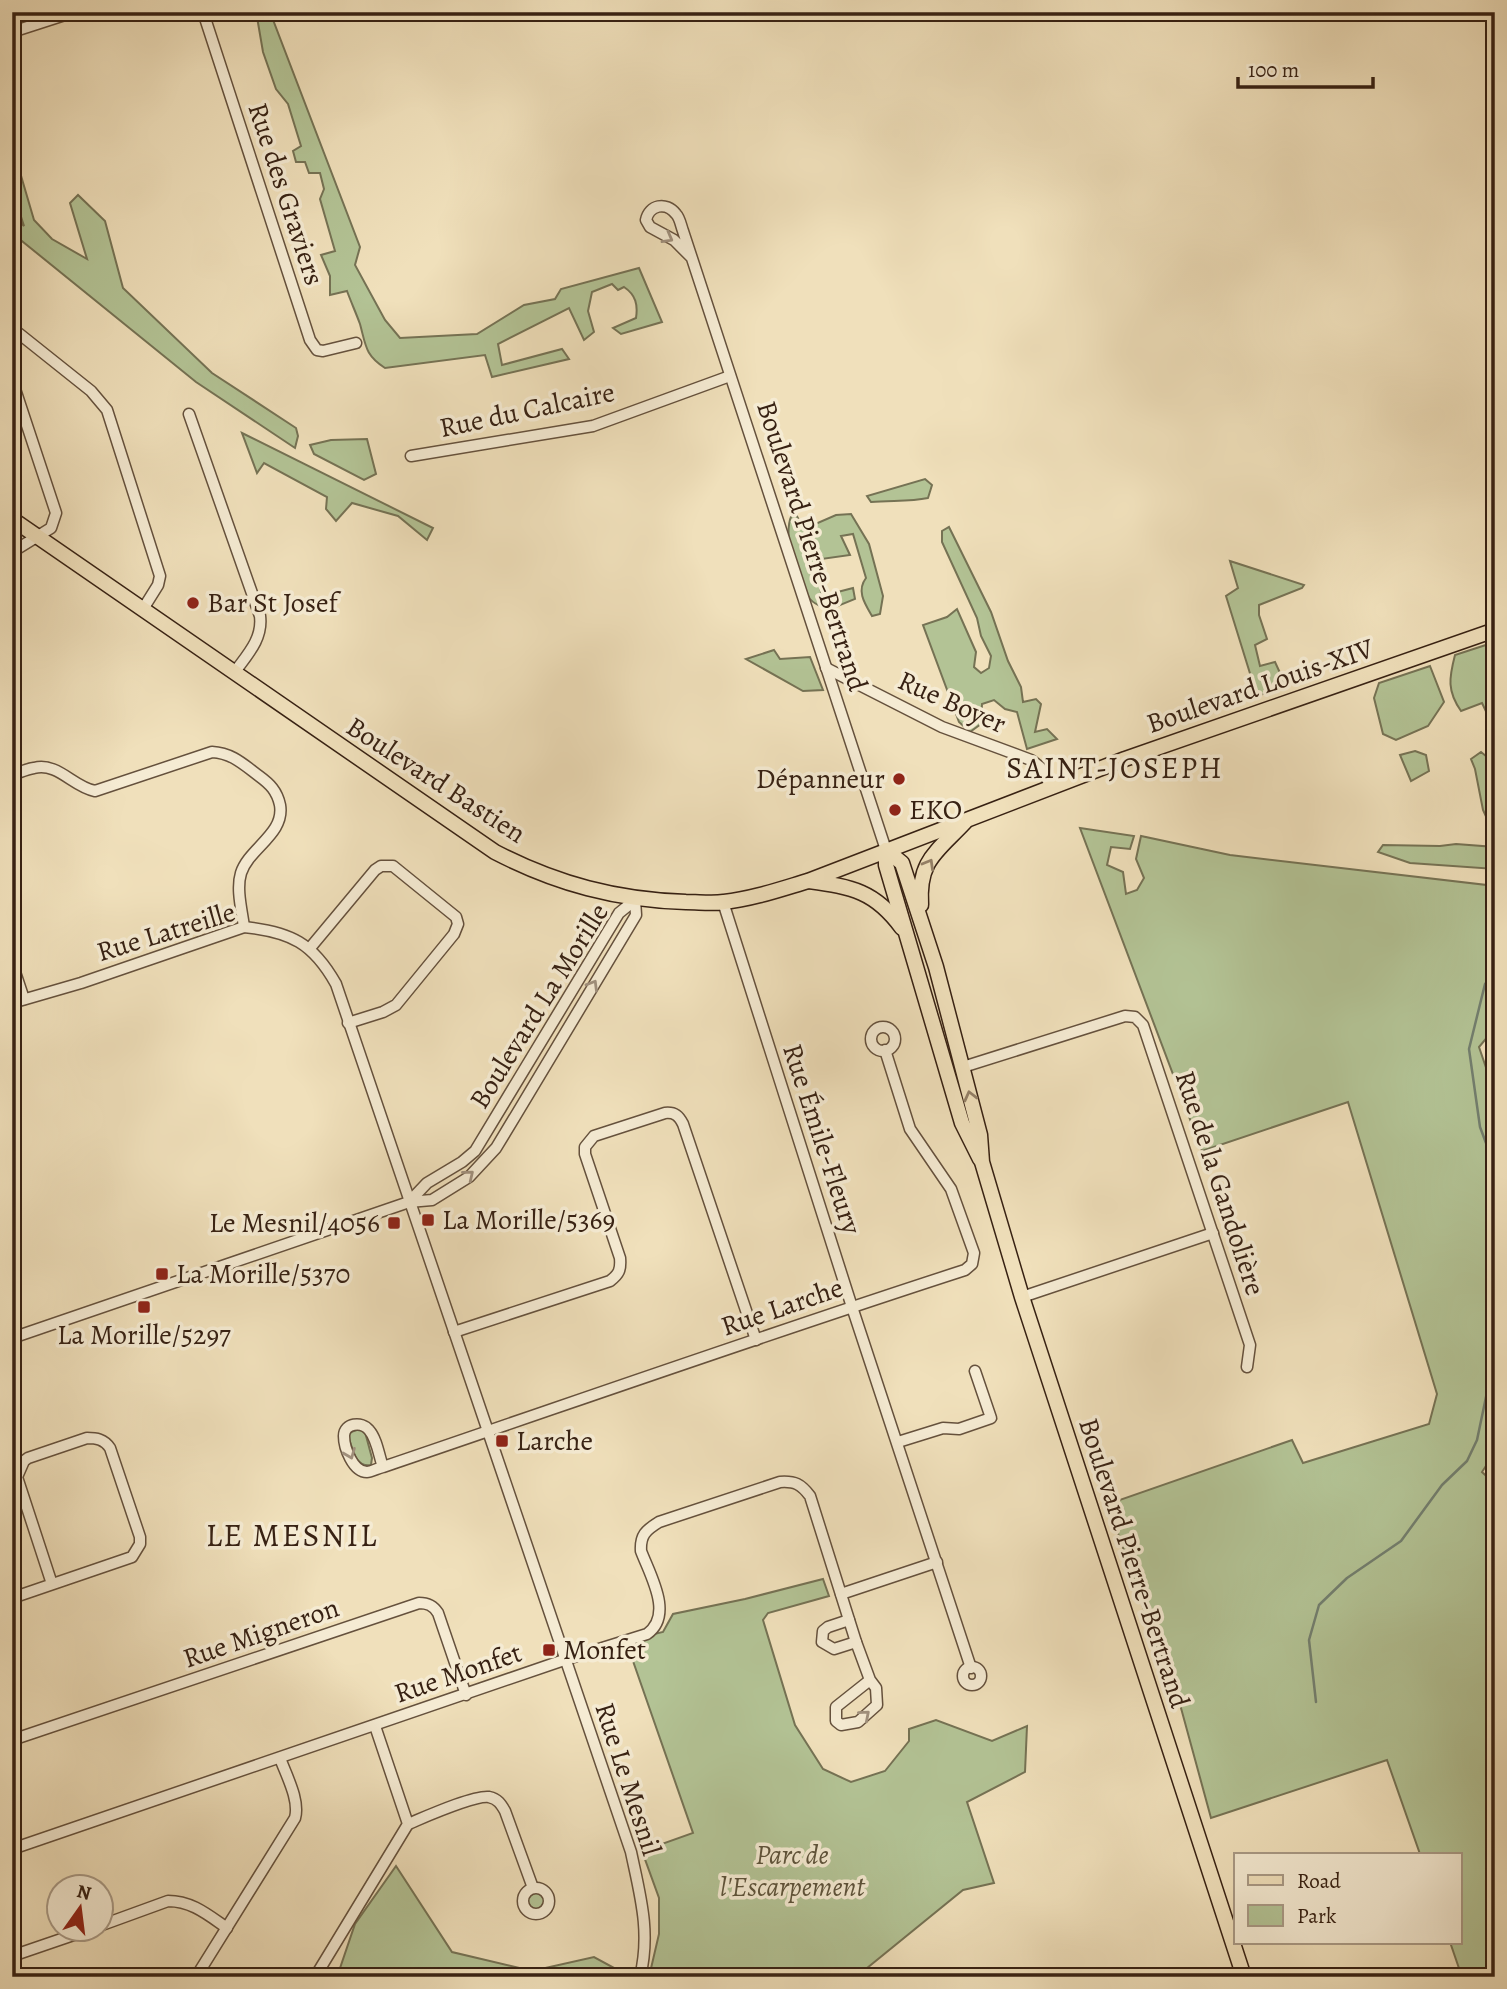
<svg xmlns="http://www.w3.org/2000/svg" width="1507" height="1989" viewBox="0 0 1507 1989" font-family="Alegreya,serif">
  <style>
    .green { fill: #b3c395; stroke: #757254; stroke-width: 2 }
    .lines { fill: none; stroke-linecap: round; stroke-linejoin: round }
    .stream { stroke: #737f6f; stroke-width: 2.5 }
    .minor-casing { stroke: #65513d; stroke-width: 13 }
    .major-casing { stroke: #372113; stroke-width: 17 }
    .minor { stroke: #f5ebd3; stroke-width: 10 }
    .major { stroke: #f0e0bb; stroke-width: 14 }
    .oneway { stroke: #a0907d }
    .oneway2 { stroke: #948067 }
    .poi-dot { fill: #8f2418; stroke: #f5ebd3; stroke-width: 2.5 }
    .labels { text-anchor: middle; dominant-baseline: central; stroke-width: 7; stroke-linejoin: round; paint-order: stroke }
    .street-label { font-size: 28px; fill: #372113; stroke: #f5ebd3 }
    .poi-label { font-size: 28px; fill: #372113; stroke: #f5ebd3; text-anchor: start }
    .park-label { font-size: 28px; font-style: italic; fill: #5c523a; stroke: #f5ebd3 }
    .neighbourhood-label { font-size: 30px; letter-spacing: 2px; fill: #372113; stroke: #f5ebd3 }
    .quarter-label { font-size: 32px; letter-spacing: 2px; fill: #372113; stroke: #f5ebd3 }
  </style>
  <rect width="100%" height="100%" fill="#f0e0bb"/>
  <filter id="stains"><feTurbulence type="fractalNoise" baseFrequency=".00286" numOctaves="4"/><feColorMatrix values="0 0 0 0 .2 0 0 0 0 .09 0 0 0 0 .02 0 0 0 .5 -.17"/></filter>
  <radialGradient id="worn" r=".72"><stop offset=".6" stop-color="#630" stop-opacity="0"/><stop offset="1" stop-color="#630" stop-opacity=".3"/></radialGradient>
  <g class="green">
    <path d="M245,12H270L360,247L355,265L385,320L400,338L477,334L524,305L555,299L561,289L639,268L662,322L621,334L613,328L636,318C638,305 636,295 624,287L618,290L612,284L592,292L588,311L594,332L584,340L569,308L498,344L502,365L562,349L569,359L492,377L485,355L385,368C365,355 366,346 360,324C356,313 351,302 347,291L330,295V276L321,255L335,251L320,199L324,189L320,173H309L305,162H296L293,151L301,146L288,104L276,89L263,52L257,17Z"/>
    <path d="M12,145L34,220L52,239L87,259L70,203L78,195L105,221L123,288L212,373L296,428L298,436L295,448L196,382L12,233V214L24,226L12,189Z"/>
    <path d="M242,433L433,528L427,540L398,516L352,503L336,521L326,509L327,497L264,463L257,473Z"/>
    <path d="M367,439L376,474L364,480L314,454L310,445L331,440Z"/>
    <path d="M925,479L932,485L928,498C909,502 891,500 871,502L867,496Z"/>
    <path d="M794,511L804,529L836,515L851,514L869,544L883,596L880,614L872,616C865,604 856,591 866,578L853,534L841,536L850,555L821,559L822,565L816,570L822,596L853,588L855,599L828,610C822,607 814,604 810,599C796,579 780,531 794,511Z"/>
    <path d="M949,527L991,612L1008,661L1021,687L1023,702L1036,699L1041,704L1035,732L1047,729L1057,739L1027,749L1017,712L1005,709L994,700L982,704L981,724L970,732L959,722L923,625L947,617L957,609L976,652L974,667L981,673L989,668L991,656L981,636L977,618L942,542V531Z"/>
    <path d="M1230,561L1304,585L1302,588L1259,605V615L1267,639L1255,645L1260,666L1275,662L1286,686L1257,696L1226,596L1238,588Z"/>
    <path d="M1495,642V720L1491,722L1482,703L1461,711C1447,691 1449,678 1455,655Z"/>
    <path d="M774,650L780,659L810,657L823,690L803,691L746,659Z"/>
    <path d="M1430,666L1444,702L1428,726L1396,740L1383,734L1374,698L1379,683Z"/>
    <path d="M1415,751L1426,755L1429,771L1411,781L1400,755Z"/>
    <path d="M1481,752L1492,761L1495,772V836L1483,810L1475,769L1471,759Z"/>
    <path d="M1080,828L1134,836L1130,849L1111,847L1107,865L1123,872L1126,894L1137,890L1144,878L1136,859L1141,836L1230,855L1495,886V981L1490,983L1495,1028L1479,1047L1495,1094V1452L1482,1472L1495,1484V1977H1462L1450,1942H1460V1854H1420L1387,1760L1211,1818L1172,1675L1155,1642L1108,1504L1292,1440L1303,1463L1429,1424L1437,1394L1348,1102L1202,1151Z"/>
    <path d="M1456,844L1495,847V869L1410,863L1378,852L1383,845L1440,846Z"/>
    <path d="M359,1429L365,1432L372,1458L371,1465C355,1468 353,1449 348,1436L351,1432Z"/>
    <path d="M823,1579L829,1596L768,1613L763,1620L795,1725L823,1769L851,1782L885,1771L909,1741V1729L936,1720L992,1741L1027,1726L1025,1772L967,1802L994,1883L963,1890L856,1977H649L659,1934V1898L642,1851L693,1833L626,1641L663,1632L673,1614L745,1599Z"/>
    <path d="M396,1866L452,1952L532,1971L594,1957L616,1969L613,1977H337L355,1924Z"/>
    <path d="M532,1884L545,1891L549,1899L546,1909L538,1914L530,1912L523,1902L525,1895L533,1888Z"/>
  </g>
  <g class="lines">
    <g class="stream">
      <path d="M1495,972L1485,984L1469,1049L1480,1127L1495,1167"/>
      <path d="M1316,1702L1309,1640L1319,1605L1347,1578L1401,1541L1442,1485L1467,1461L1477,1440L1495,1354"/>
    </g>
    <g class="minor-casing">
      <g id="minor">
        <path d="M203,12L310,340L317,350L323,351L356,343"/>
        <path d="M12,32L74,12"/>
        <path d="M691,257L674,240L650,227L646,220C649,205 666,201 676,214C680,218 681,226 683,231L886,850"/>
        <path d="M12,328L91,391L107,410L160,576L158,585L143,609"/>
        <path d="M12,380L56,513L51,528L17,549L12,555"/>
        <path d="M189,414L260,616C263,639 247,655 234,673"/>
        <path d="M411,456L593,426L730,376"/>
        <path d="M826,668L942,727L1031,760L1040,767L1051,786"/>
        <path d="M12,775C19,773 26,769 34,768C58,762 73,787 95,791L212,752C232,753 243,764 259,776C270,784 277,791 280,805C285,834 249,848 241,873C236,889 242,911 244,927"/>
        <path d="M723,902L852,1307L971,1668"/>
        <path d="M310,948L375,870L381,866H393L456,917L458,924L454,934L396,1005L383,1012L348,1023"/>
        <path d="M12,963L24,999"/>
        <path d="M12,1003L81,983L244,927C291,932 313,943 336,984L631,1852C640,1895 651,1932 640,1977"/>
        <circle cx="883" cy="1039" r="12"/>
        <path d="M963,1067L1125,1016L1135,1017L1143,1025L1250,1345L1247,1367"/>
        <path d="M409,1202L427,1183L462,1162L475,1151L619,913L635,900"/>
        <path d="M1022,1297L1213,1233"/>
        <path d="M454,1332L610,1281C619,1274 621,1270 620,1258L585,1154V1147L594,1136L665,1113C675,1112 679,1116 683,1124L756,1340"/>
        <path d="M12,1338L409,1202L432,1200L469,1177L496,1148L516,1115L636,915L635,900"/>
        <path d="M898,1442L943,1428L959,1429L991,1418L975,1371"/>
        <path d="M383,1467C379,1456 377,1439 369,1430C362,1421 344,1423 344,1436C344,1448 353,1472 367,1472C371,1472 378,1468 383,1467C577,1401 770,1333 965,1270L972,1264L974,1253L951,1189L910,1129L885,1050"/>
        <path d="M841,1594L937,1562"/>
        <path d="M12,1598L132,1557L140,1544V1537L110,1448C104,1439 96,1438 87,1438L28,1458L24,1461L17,1477L52,1584"/>
        <path d="M849,1620L828,1627L823,1631L822,1642L834,1649L856,1642"/>
        <circle cx="972" cy="1676" r="9"/>
        <path d="M12,1740L419,1603C427,1603 433,1605 438,1613L466,1695"/>
        <path d="M408,1824C425,1817 474,1795 489,1797C498,1799 501,1804 505,1811L533,1888"/>
        <path d="M12,1849L564,1660L647,1634C674,1615 650,1575 641,1551C640,1535 646,1530 659,1522L780,1482C795,1481 801,1484 810,1496L856,1642L870,1680L876,1688L877,1705L858,1722L841,1725L836,1721V1707L870,1680"/>
        <circle cx="536" cy="1901" r="13"/>
        <path d="M102,1925L168,1901C192,1901 208,1915 227,1928"/>
        <path d="M12,1956L88,1930"/>
        <path d="M196,1977L295,1818C300,1800 286,1775 280,1758"/>
        <path d="M315,1977L408,1824L375,1726"/>
      </g>
    </g>
    <g class="major-casing">
      <g id="major">
        <path d="M12,519L495,852C557,884 617,900 686,902C699,902 712,904 724,902C752,899 781,889 808,881L1125,759L1495,630"/>
        <path d="M886,850L902,863L936,967L980,1135L982,1162L1022,1297L1244,1977"/>
        <path d="M886,850V865L962,1123L980,1159"/>
        <path d="M809,881C852,887 875,891 902,928"/>
        <path d="M921,905C918,860 937,852 965,822"/>
      </g>
    </g>
    <use href="#minor" class="minor"/>
    <use href="#major" class="major"/>
  </g>
  <defs><path id="oneway-chevron" d="M-2-3.5L2.5 0L-2 3.5" fill="none" stroke-width="1.6" stroke-linecap="round" stroke-linejoin="round" transform="scale(1.75)"/></defs>
  <g class="oneway">
    <use href="#oneway-chevron" transform="translate(668 238) rotate(29)"/>
    <use href="#oneway-chevron" transform="translate(593 985) rotate(-59)"/>
    <use href="#oneway-chevron" transform="translate(469 1175) rotate(-39)"/>
    <use href="#oneway-chevron" transform="translate(350 1454) rotate(68)"/>
    <use href="#oneway-chevron" transform="translate(865 1715) rotate(-41)"/>
  </g>
  <g class="oneway2">
    <use href="#oneway-chevron" transform="translate(929 864) rotate(-60)"/>
    <use href="#oneway-chevron" transform="translate(970 1096) rotate(-104)"/>
  </g>
  <g class="poi-dot">
    <circle cx="193" cy="603" r="7"/>
    <circle cx="899" cy="779" r="7"/>
    <circle cx="895" cy="810" r="7"/>
    <rect x="421" y="1213" width="14" height="14" rx="3.5"/>
    <rect x="387" y="1216" width="14" height="14" rx="3.5"/>
    <rect x="155" y="1267" width="14" height="14" rx="3.5"/>
    <rect x="137" y="1300" width="14" height="14" rx="3.5"/>
    <rect x="495" y="1434" width="14" height="14" rx="3.5"/>
    <rect x="542" y="1643" width="14" height="14" rx="3.5"/>
  </g>
  <g class="labels">
    <g class="street-label">
      <text transform="translate(286 194) rotate(72)">Rue des Graviers</text>
      <text transform="translate(527 410) rotate(-12)">Rue du Calcaire</text>
      <text transform="translate(812 546) rotate(72)">Boulevard Pierre-Bertrand</text>
      <text transform="translate(1260 686) rotate(-19)">Boulevard Louis-XIV</text>
      <text transform="translate(952 702) rotate(24)">Rue Boyer</text>
      <text transform="translate(436 780) rotate(33)">Boulevard Bastien</text>
      <text transform="translate(166 932) rotate(-17)">Rue Latreille</text>
      <text transform="translate(539 1006) rotate(-58)">Boulevard La Morille</text>
      <text transform="translate(822 1139) rotate(72)">Rue Émile-Fleury</text>
      <text transform="translate(1220 1183) rotate(72)">Rue de la Gandolière</text>
      <text transform="translate(782 1307) rotate(-19)">Rue Larche</text>
      <text transform="translate(1134 1563) rotate(72)">Boulevard Pierre-Bertrand</text>
      <text transform="translate(261 1633) rotate(-19)">Rue Migneron</text>
      <text transform="translate(458 1673) rotate(-19)">Rue Monfet</text>
      <text transform="translate(628 1779) rotate(72)">Rue Le Mesnil</text>
    </g>
    <g class="poi-label">
      <text x="207" y="603">Bar St Josef</text>
      <text x="885" y="779" text-anchor="end">Dépanneur</text>
      <text x="909" y="810">EKO</text>
      <text x="442" y="1220">La Morille/5369</text>
      <text x="380" y="1223" text-anchor="end">Le Mesnil/4056</text>
      <text x="176" y="1274">La Morille/5370</text>
      <text x="144" y="1335" text-anchor="middle">La Morille/5297</text>
      <text x="516" y="1441">Larche</text>
      <text x="563" y="1650">Monfet</text>
    </g>
    <g class="park-label">
      <text x="792" y="1855">Parc de<tspan x="792" dy="32">l'Escarpement</tspan></text>
    </g>
    <g class="neighbourhood-label">
      <text x="1115" y="768">SAINT-JOSEPH</text>
    </g>
    <g class="quarter-label">
      <text x="292" y="1535">LE MESNIL</text>
    </g>
  </g>
  <rect width="1507" height="1989" fill="none" stroke="#f0e0bb" stroke-width="42"/>
  <rect x="14" y="14" width="1479" height="1961" fill="none" stroke="#372113" stroke-width="3.5"/>
  <rect x="21" y="21" width="1465" height="1947" fill="none" stroke="#372113" stroke-width="2"/>
  <rect x="1234" y="1853" width="228" height="91" fill="#f5ebd3" stroke="#a99a86" stroke-width="2"/>
  <rect x="1248" y="1875" width="35" height="10" fill="#f0e0bb" stroke="#a99a86" stroke-width="2"/>
  <text x="1297" y="1888" font-size="21" fill="#372113">Road</text>
  <rect x="1248" y="1905" width="35" height="21" fill="#b3c395" stroke="#a99a86" stroke-width="2"/>
  <text x="1297" y="1923" font-size="21" fill="#372113">Park</text>
  <g transform="translate(80 1908) rotate(14)"><circle r="33" fill="#f5ebd3" stroke="#a99a86" stroke-width="2"/>
  <path d="M0-5L12 26L0 18L-12 26Z" fill="#8f2418"/>
  <text y="-10" font-size="19" font-weight="bold" text-anchor="middle" fill="#372113">N</text>
  </g>
  <path d="M1238 77v10h135v-10" fill="none" stroke="#372113" stroke-width="3.5"/>
  <text x="1248" y="77" font-size="21" fill="#372113" stroke="#f5ebd3" stroke-width="5" paint-order="stroke">100 m</text>
  <rect width="100%" height="100%" filter="url(#stains)"/>
  <rect width="100%" height="100%" fill="url(#worn)"/>
</svg>
